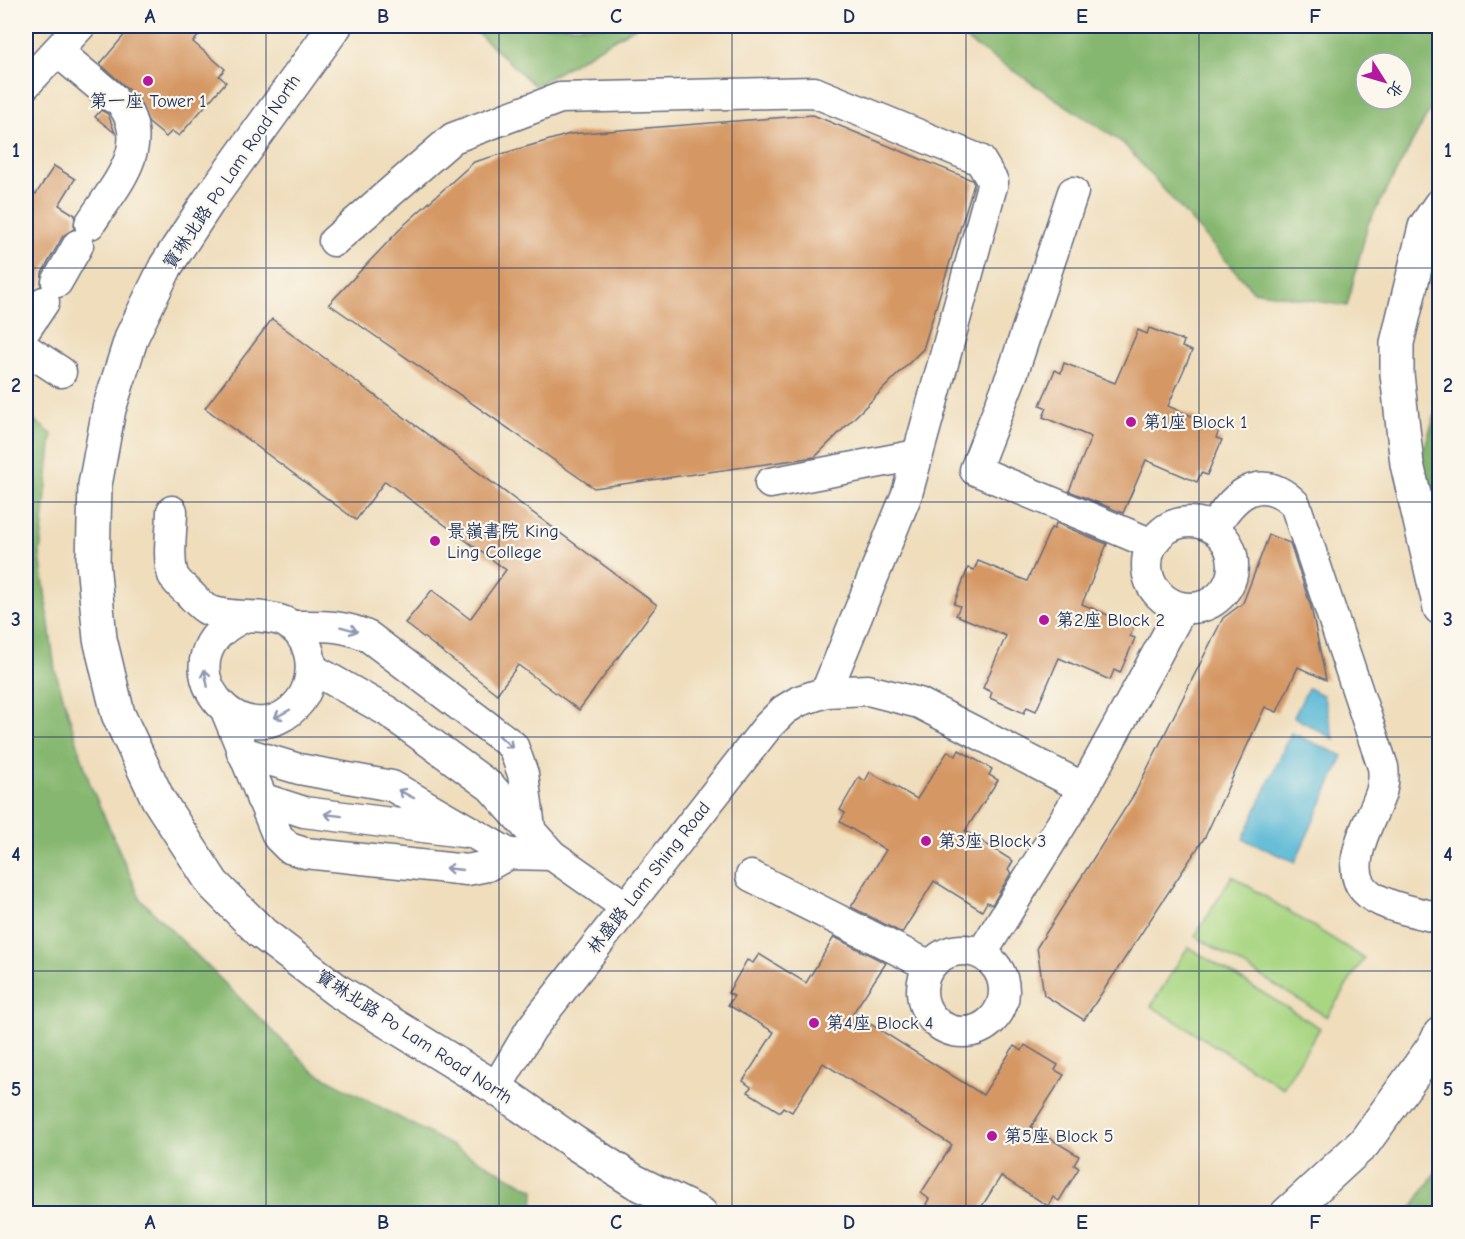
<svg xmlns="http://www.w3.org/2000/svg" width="1465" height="1239" viewBox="0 0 1465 1239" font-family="'Comic Neue','LXGW WenKai TC',sans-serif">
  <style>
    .green { fill: #a9d682; stroke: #628270; stroke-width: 1.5 }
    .forest { fill: #86b770; stroke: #507367; stroke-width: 1.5; fill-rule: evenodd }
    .water { fill: #56b7d5; stroke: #38739a; stroke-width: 1.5 }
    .building { fill: #d59865 }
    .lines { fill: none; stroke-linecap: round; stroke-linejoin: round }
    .minor-casing { stroke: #656c7f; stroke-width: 33 }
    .major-casing { stroke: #656c7f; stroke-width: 36 }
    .minor { stroke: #fff; stroke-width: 30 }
    .major { stroke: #fff; stroke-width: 33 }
    .oneway { stroke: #8d97ae }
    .grid { fill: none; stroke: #1b2f5e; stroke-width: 1.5; stroke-opacity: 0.55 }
    .poi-dot { fill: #b5179e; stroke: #fbf7ec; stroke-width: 2 }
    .labels { text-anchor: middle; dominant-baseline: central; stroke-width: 4.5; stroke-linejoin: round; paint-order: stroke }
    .poi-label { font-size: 18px; fill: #1b2f5e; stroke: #fbf7ec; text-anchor: start }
    .street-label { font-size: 18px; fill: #1b2f5e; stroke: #fbf7ec }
    .neatline { fill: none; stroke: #1b2f5e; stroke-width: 2 }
    .grid-label { font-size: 20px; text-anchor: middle; font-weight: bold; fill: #1b2f5e }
  </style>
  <rect width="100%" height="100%" fill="#fbf7ec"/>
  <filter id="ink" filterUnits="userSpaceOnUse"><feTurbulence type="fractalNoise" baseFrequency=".0167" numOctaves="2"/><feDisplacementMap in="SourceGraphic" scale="12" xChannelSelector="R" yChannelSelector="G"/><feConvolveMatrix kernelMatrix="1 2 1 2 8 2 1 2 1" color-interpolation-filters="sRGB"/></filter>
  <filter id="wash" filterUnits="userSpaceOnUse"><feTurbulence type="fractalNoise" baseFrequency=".008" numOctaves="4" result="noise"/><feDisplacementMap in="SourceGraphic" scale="24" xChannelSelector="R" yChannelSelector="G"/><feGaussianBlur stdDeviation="1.35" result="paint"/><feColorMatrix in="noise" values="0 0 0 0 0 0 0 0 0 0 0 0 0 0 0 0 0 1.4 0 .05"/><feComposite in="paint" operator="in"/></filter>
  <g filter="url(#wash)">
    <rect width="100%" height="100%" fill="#efddbb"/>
    <g class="green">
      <path d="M1232,876L1364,958L1327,1017L1195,936Z"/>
      <path d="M1188,947L1320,1028L1283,1088L1151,1006Z"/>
    </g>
    <g class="forest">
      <path d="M470,26H637L535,86Z"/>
      <path d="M945,26H1439V101L1430,110L1368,224L1347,306L1253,291L1123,143ZM1366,63H1402V99H1366Z"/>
      <path d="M1439,403V503L1420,461Z"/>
      <path d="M26,414L52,434L40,554L55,670L90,784L141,900L313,1071L534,1190L533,1213H26Z"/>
      <path d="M1439,1167V1213H1403L1411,1209Z"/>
    </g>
    <g class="water">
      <path d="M1308,688L1323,695L1334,739L1294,717Z"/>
      <path d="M1291,733L1343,756L1295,862L1243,839Z"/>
    </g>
    <g id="blocks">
      <g class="building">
        <path d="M132,26H207L193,42L225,69L219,76L226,82L179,136L172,131L166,137L149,123L139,99L100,64Z"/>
        <path d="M101,110L108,114L115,133L95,117Z"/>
        <path d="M813,115L972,180L974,184L923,349L815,457L594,488L329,304L404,225L474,162L570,134Z"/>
        <path d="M54,166L75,179L59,205L75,215L74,229L63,236L42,273L41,286L30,292L26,290V187L36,194Z"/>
        <path d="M272,319L657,605L579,710L518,665L497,694L405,623L432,590L470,619L506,570L385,481L356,520L205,408Z"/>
        <path d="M1149,328L1184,341L1182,347L1192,351L1168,406L1220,428L1216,438L1222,440L1207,475L1201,473L1197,482L1146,460L1123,513L1069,491L1091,437L1043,417L1047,408L1040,405L1055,370L1061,373L1064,363L1115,383L1138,330L1147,334Z"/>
        <path d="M1056,523L1107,544L1082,604L1134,626L1130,636L1135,638L1120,673L1114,670L1110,680L1059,658L1036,711L1027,707L1024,713L990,698L992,692L983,688L1006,636L956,615L960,606L954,604L968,568L974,570L978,561L1027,581L1051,528L1054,529Z"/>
        <path d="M1269,535L1290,543L1311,607L1326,680L1298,667L1277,712L1265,707L1205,837L1084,1020L1044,995L1037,947L1135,793L1223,618L1243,603Z"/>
        <path d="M959,750L992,769L989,775L998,780L965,831L1013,861L1008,870L1011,873L992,905L987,902L982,911L934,881L902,933L851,907L886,850L840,822L845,813L840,810L859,777L865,781L870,772L917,799L948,751L956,756Z"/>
        <path d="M834,937L886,963L853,1013L983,1095L1014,1046L1022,1051L1025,1045L1058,1065L1055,1070L1064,1075L1031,1127L1079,1156L1074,1165L1079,1168L1059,1201L1053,1197L1048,1206L1001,1176L977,1214H940L926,1204L929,1199L921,1193L952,1145L823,1063L792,1112L783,1107L780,1112L748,1092L751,1087L743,1081L774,1032L728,1005L734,996L728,993L747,960L753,963L759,954L806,983Z"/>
      </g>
    </g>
  </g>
  <g filter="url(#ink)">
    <use href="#blocks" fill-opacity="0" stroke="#656c7f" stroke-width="1.5"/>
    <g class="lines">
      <g class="minor-casing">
        <g id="minor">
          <path d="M57,51L112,97"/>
          <path d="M26,84L80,26"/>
          <path d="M1073,192L1013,372L975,470L1152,544"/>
          <path d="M90,224C112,189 152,149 124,107"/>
          <path d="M334,241L453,138L560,98L814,92L980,160L993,182L907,494L826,692"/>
          <path d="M57,282L78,245"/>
          <path d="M26,329L44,302"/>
          <path d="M26,349L61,372"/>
          <path d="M770,483L917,455"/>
          <path d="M172,511C172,530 167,557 173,575C176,582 183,587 188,592C194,598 201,607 208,610C243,625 294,600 309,653C313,669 310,688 300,701C246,769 148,656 247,616"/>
          <circle cx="1190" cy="565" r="43"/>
          <path d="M1214,528C1233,495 1260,470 1295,504L1383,767C1386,787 1378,801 1370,819C1334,897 1373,902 1440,918"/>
          <path d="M291,626C319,626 344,624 369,637L513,746L523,774L530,828"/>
          <path d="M311,668L387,711L491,787L552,855L626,907"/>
          <path d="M227,713L278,837L289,848L305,853L467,870L487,866L509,854L552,855"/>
          <path d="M242,752L299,769L392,786L509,854"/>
          <path d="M261,798L304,812L463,832"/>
          <path d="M751,876L930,966"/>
          <circle cx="963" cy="991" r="41"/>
          <path d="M982,953L1084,788L1182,608"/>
          <path d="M496,1088L531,1029L768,726L784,710L799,701L826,692L868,690L919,703L1084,788"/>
        </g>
      </g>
      <g class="major-casing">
        <g id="major">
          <path d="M335,26L208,202L166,266L132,336L109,409L95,485L93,562L100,639L118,714L158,799L213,884L262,933L338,991L496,1088L575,1143L634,1181L701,1214"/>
          <path d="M1440,205L1425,227L1397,343V374L1407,464L1440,608"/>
          <path d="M1287,1214L1364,1143L1436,1043L1440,1034"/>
        </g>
      </g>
      <use href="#minor" class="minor"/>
      <use href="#major" class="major"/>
    </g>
    <defs><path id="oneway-shaft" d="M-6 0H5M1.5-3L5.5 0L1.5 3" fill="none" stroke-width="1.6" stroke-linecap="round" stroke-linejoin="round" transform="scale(1.5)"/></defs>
    <g class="oneway">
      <use href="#oneway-shaft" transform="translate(349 629) rotate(15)"/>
      <use href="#oneway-shaft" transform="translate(206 678) rotate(-101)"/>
      <use href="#oneway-shaft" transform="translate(282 714) rotate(152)"/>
      <use href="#oneway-shaft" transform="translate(506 742) rotate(42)"/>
      <use href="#oneway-shaft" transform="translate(406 794) rotate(-153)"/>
      <use href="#oneway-shaft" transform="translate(333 815) rotate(-173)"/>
      <use href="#oneway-shaft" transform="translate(454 869) rotate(-174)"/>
    </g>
  </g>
  <path class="grid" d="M266,26V1214M499,26V1214M732,26V1214M966,26V1214M1199,26V1214M26,268H1440M26,502H1440M26,737H1440M26,971H1440"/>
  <g class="poi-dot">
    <circle cx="148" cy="81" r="6"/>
    <circle cx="1131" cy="422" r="6"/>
    <circle cx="435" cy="541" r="6"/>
    <circle cx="1044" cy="620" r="6"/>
    <circle cx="926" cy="841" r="6"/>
    <circle cx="814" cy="1023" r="6"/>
    <circle cx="992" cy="1136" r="6"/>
  </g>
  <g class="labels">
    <g class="poi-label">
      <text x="148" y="101" text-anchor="middle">第一座 Tower 1</text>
      <text x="1143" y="422">第1座 Block 1</text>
      <text x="447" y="531">景嶺書院 King<tspan x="447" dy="21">Ling College</tspan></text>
      <text x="1056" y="620">第2座 Block 2</text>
      <text x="938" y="841">第3座 Block 3</text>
      <text x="826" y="1023">第4座 Block 4</text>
      <text x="1004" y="1136">第5座 Block 5</text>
    </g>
    <g class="street-label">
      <text transform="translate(232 172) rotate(-56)">寶琳北路 Po Lam Road North</text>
      <text transform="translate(649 878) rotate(-52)">林盛路 Lam Shing Road</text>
      <text transform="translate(414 1037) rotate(33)">寶琳北路 Po Lam Road North</text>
    </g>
  </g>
  <rect width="1465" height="1239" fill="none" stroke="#fbf7ec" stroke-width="66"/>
  <g transform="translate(1384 81) rotate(127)"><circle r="28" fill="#fbf7ec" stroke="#a1a7b3" stroke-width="1.5"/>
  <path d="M0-4.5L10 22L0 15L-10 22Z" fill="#b5179e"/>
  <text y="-9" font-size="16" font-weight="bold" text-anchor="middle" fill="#1b2f5e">北</text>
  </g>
  <rect x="33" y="33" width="1399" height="1173" class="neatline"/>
  <g class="grid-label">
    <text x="150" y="23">A</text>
    <text x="383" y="23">B</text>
    <text x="616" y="23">C</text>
    <text x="849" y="23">D</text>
    <text x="1082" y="23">E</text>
    <text x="1315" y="23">F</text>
    <text x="16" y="157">1</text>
    <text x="1448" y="157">1</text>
    <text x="16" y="392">2</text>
    <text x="1448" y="392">2</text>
    <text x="16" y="626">3</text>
    <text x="1448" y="626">3</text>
    <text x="16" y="861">4</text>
    <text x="1448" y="861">4</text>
    <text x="16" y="1096">5</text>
    <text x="1448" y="1096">5</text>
    <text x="150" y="1229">A</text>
    <text x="383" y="1229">B</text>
    <text x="616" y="1229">C</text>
    <text x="849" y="1229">D</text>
    <text x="1082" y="1229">E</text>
    <text x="1315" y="1229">F</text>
  </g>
</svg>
